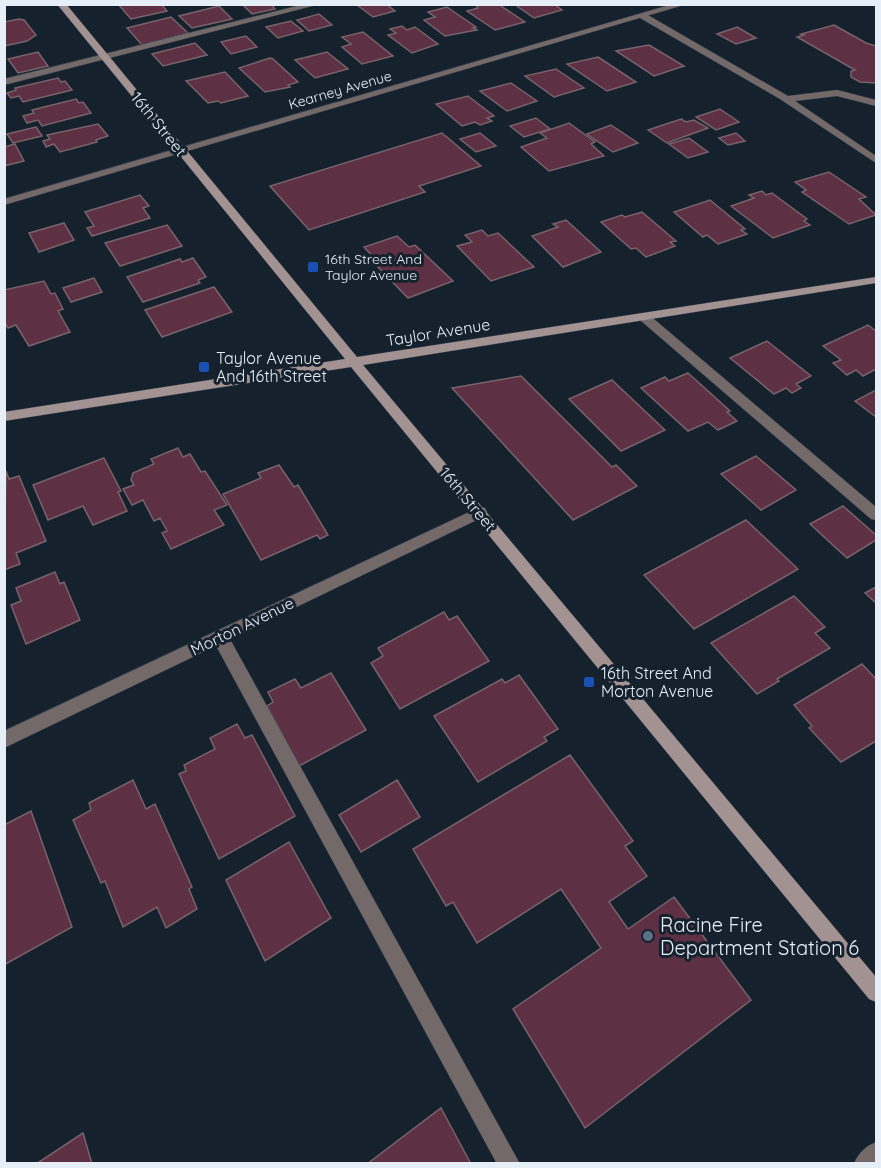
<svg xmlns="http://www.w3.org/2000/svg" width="881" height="1168" viewBox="0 0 881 1168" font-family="Quicksand,sans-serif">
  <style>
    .building { fill: #5e3044; stroke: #78636b; stroke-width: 1.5 }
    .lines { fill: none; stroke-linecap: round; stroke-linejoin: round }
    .lane-casing { stroke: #323e49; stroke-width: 1 }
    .street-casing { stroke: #323e49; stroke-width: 1 }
    .secondary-casing { stroke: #323e49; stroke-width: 1 }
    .lane { fill: #736969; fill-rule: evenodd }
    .street { fill: #736969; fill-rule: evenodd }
    .secondary { fill: #a39292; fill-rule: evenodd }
    .transit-dot { fill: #1a4fb4; stroke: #15212d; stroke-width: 2 }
    .service-dot { fill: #5c6f8a; stroke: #15212d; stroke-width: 2 }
    .labels { text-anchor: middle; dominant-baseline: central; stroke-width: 6; stroke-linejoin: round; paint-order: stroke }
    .far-street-label { font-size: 14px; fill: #e6eef7; stroke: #15212d }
    .far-poi-label { font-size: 14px; fill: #e6eef7; stroke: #15212d; text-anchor: start }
    .street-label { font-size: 16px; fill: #e6eef7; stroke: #15212d }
    .poi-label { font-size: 16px; fill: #e6eef7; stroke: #15212d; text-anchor: start }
    .near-poi-label { font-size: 20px; fill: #e6eef7; stroke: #15212d; text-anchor: start }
  </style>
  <rect width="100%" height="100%" fill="#15212d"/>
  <g class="building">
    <path d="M118,4H161L167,11L131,19Z"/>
    <path d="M242,4H271L275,9L252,14Z"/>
    <path d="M386,4L395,11L373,17L357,5Z"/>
    <path d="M498,4L525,22L495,30L467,11L478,8L475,4Z"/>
    <path d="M514,4H554L562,10L534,18Z"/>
    <path d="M219,6L232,19L192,28L179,16Z"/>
    <path d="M447,7L476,27L473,28L477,30L445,36L424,20L435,17L428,12Z"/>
    <path d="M319,14L332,25L309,31L297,20Z"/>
    <path d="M171,17L188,33L142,45L127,28Z"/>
    <path d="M19,19L24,20L36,35L27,41L4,46V22Z"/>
    <path d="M291,21L303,31L278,38L266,27Z"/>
    <path d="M834,25L866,43L876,46V83L860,82L851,77V71L855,70L797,37L804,35L801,34Z"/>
    <path d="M402,26L407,30L415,27L438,44L412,53L388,35L396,33L390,29Z"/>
    <path d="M737,27L756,38L736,44L717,34Z"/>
    <path d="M363,32L393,56L362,64L342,47L351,44L342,37Z"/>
    <path d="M246,36L257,47L231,54L221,42Z"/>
    <path d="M195,43L207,55L163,66L152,54Z"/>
    <path d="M649,45L684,66L654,76L616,51Z"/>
    <path d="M38,52L48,66L18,73L8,59Z"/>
    <path d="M327,52L348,69L315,78L295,60Z"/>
    <path d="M598,57L636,82L607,91L567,64Z"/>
    <path d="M270,58L273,59L298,82L288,85L290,87L265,92L239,68Z"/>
    <path d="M556,69L584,88L554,97L525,76Z"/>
    <path d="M225,72L248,96L221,103L218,101L208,103L186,81Z"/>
    <path d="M58,78L61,82L65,81L72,90L23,102L19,96L11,98L7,93L16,90L15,88Z"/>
    <path d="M511,83L537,101L507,111L480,91Z"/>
    <path d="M468,96L494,116L487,118L492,121L480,125L475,122L462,126L436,104Z"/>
    <path d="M76,99L79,103L83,102L91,113L42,126L38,120L27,123L23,116L34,113L32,110Z"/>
    <path d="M720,109L739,122L716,130L696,117Z"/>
    <path d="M536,118L550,129L524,137L510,126Z"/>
    <path d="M681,119L686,122L694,120L708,128L667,143L648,130Z"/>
    <path d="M569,123L595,142L591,144L604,156L549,171L521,147L547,138L540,133Z"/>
    <path d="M98,124L108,136L96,140L97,142L60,152L54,144L46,147L43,141L50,139L47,135Z"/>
    <path d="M611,125L638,143L613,152L587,134Z"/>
    <path d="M36,127L42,136L13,143L7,134Z"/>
    <path d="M442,133L481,166L419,186L425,192L309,230L270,186Z"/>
    <path d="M480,133L496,146L476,152L460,139Z"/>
    <path d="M736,133L745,141L728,145L719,138Z"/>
    <path d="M689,138L708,152L688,158L669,144Z"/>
    <path d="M15,144L24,161L4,166V147Z"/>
    <path d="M829,172L866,197L859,199L876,215L849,224L802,192L806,190L795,182Z"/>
    <path d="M762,191L766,195L772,193L807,219L804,221L810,225L773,238L731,206L754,198L749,195Z"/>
    <path d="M140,195L149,206L143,208L150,218L92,236L87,228L94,226L85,212Z"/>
    <path d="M710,200L745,229L741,230L747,234L718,244L707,235L703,237L674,212Z"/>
    <path d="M642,212L676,241L670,242L675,246L646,257L636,248L631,249L601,222L622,215L625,217Z"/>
    <path d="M566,220L601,252L563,267L532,236L558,227L553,224Z"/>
    <path d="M64,223L74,240L39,252L29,233Z"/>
    <path d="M167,225L182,246L120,266L105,243Z"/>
    <path d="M482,230L488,236L498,233L534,267L491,281L457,246L472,242L465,235Z"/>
    <path d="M397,236L409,247L415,245L453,281L408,298L375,264L378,262L364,247Z"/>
    <path d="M193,258L206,277L198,280L200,283L143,302L127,277L180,259L182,262Z"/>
    <path d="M94,278L102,292L71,302L63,288Z"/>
    <path d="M44,281L51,294L55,293L63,309L58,311L70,332L29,346L16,325L8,328L4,321V290Z"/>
    <path d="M214,287L232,312L162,337L145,310Z"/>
    <path d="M868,325L876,331V369L863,376L856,370L847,375L833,363L841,360L823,346Z"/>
    <path d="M767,341L811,376L796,384L801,388L792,393L786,388L774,394L730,358Z"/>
    <path d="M688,373L730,411L727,412L737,421L718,430L708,422L688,431L641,388L665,377L669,381Z"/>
    <path d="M521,376L612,467L616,465L637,486L573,520L452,388Z"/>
    <path d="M612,380L665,430L621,451L569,399Z"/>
    <path d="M876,390V417L855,401Z"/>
    <path d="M178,448L183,457L190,454L201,472L205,471L227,505L214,510L224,525L171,549L162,533L167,531L160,518L154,521L143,500L132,505L123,489L134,485L131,480L133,473L154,464L151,459Z"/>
    <path d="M756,456L796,490L761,510L721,474Z"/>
    <path d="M104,458L121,491L118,492L127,511L93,525L83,506L48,520L33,485Z"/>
    <path d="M279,465L294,487L298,485L328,535L320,539L317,535L261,560L223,494L261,478L258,473Z"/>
    <path d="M6,471L9,479L19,476L46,541L16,553L20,564L4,570Z"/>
    <path d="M843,506L876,535V540L847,558L810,524Z"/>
    <path d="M746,520L798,569L694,629L644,575Z"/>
    <path d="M55,572L60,584L64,582L80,620L26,644L11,605L21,601L16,588Z"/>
    <path d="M876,587V603L865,593Z"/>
    <path d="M794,596L825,627L815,633L830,648L777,679L779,681L757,694L711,643Z"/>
    <path d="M444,612L449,620L457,616L489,661L400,709L371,663L383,656L378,648Z"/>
    <path d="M862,664L876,679V741L841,762L809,728L812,726L794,705Z"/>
    <path d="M331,673L366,730L299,766L267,706L273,702L268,692L295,679L301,688Z"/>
    <path d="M519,675L558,729L544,737L547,741L478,782L434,716L502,679L505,683Z"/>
    <path d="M237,724L245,738L252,735L295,816L219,859L179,774L186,771L184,765L215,749L210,738Z"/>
    <path d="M570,755L633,841L625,846L647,876L609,902L628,929L674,897L751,1000L585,1128L513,1009L601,948L561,889L477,943L453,902L446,906L413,849Z"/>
    <path d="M133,780L146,809L155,804L192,887L189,889L197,909L166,928L157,907L123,927L105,881L101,883L73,820L91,810L89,803Z"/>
    <path d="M397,780L420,817L361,852L339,815Z"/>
    <path d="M31,811L72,927L4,965V825Z"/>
    <path d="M289,842L331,918L265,961L226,880Z"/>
    <path d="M441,1108L471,1164H367Z"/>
    <path d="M83,1133L92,1164H36Z"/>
  </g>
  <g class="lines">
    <g class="lane-casing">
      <g id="lane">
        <path d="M305,4H320L4,85V79Z"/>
        <path d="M640,14H646L788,96L837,90L876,100V106L837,96L795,101L876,156V163L780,99L640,18Z"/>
        <path d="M644,313L648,314L876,507V520L871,519L640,320L638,317Z"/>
        <path d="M220,630L226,632L520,1164H497L214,642L212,637L214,632Z"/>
      </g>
    </g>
    <g class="street-casing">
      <g id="street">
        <path d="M673,4H687L4,205V199Z"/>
        <path d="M480,507L485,508L487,512L485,516L4,748V731Z"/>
        <path d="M876,1142V1164H854C858,1153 866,1146 876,1142Z"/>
      </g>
    </g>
    <g class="secondary-casing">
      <path id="secondary" d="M57,4H66L357,357L876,277V283L363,365L876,977V1002L869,999L351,367L4,421V412L345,359Z"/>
    </g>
    <use href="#lane" class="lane"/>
    <use href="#street" class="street"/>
    <use href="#secondary" class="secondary"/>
  </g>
  <g class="transit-dot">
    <rect x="307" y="261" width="12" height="12" rx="3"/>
    <rect x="198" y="361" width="12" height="12" rx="3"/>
    <rect x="583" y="676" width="12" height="12" rx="3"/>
  </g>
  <circle class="service-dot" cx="648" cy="936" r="6"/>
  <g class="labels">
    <g class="far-street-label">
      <text transform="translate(340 90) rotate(-16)">Kearney Avenue</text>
    </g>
    <g class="far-poi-label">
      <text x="325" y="259">16th Street And<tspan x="325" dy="16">Taylor Avenue</tspan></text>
    </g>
    <g class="street-label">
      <text transform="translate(159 124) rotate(51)">16th Street</text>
      <text transform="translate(438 332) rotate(-9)">Taylor Avenue</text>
      <text transform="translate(468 499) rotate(50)">16th Street</text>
      <text transform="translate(242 626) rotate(-26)">Morton Avenue</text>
    </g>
    <g class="poi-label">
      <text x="216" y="358">Taylor Avenue<tspan x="216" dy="18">And 16th Street</tspan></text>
      <text x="601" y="673">16th Street And<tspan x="601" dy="18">Morton Avenue</tspan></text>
    </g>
    <g class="near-poi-label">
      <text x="660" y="924">Racine Fire<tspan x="660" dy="23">Department Station 6</tspan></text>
    </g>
  </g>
  <rect width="881" height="1168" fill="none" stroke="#e6eef7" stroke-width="12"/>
</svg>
